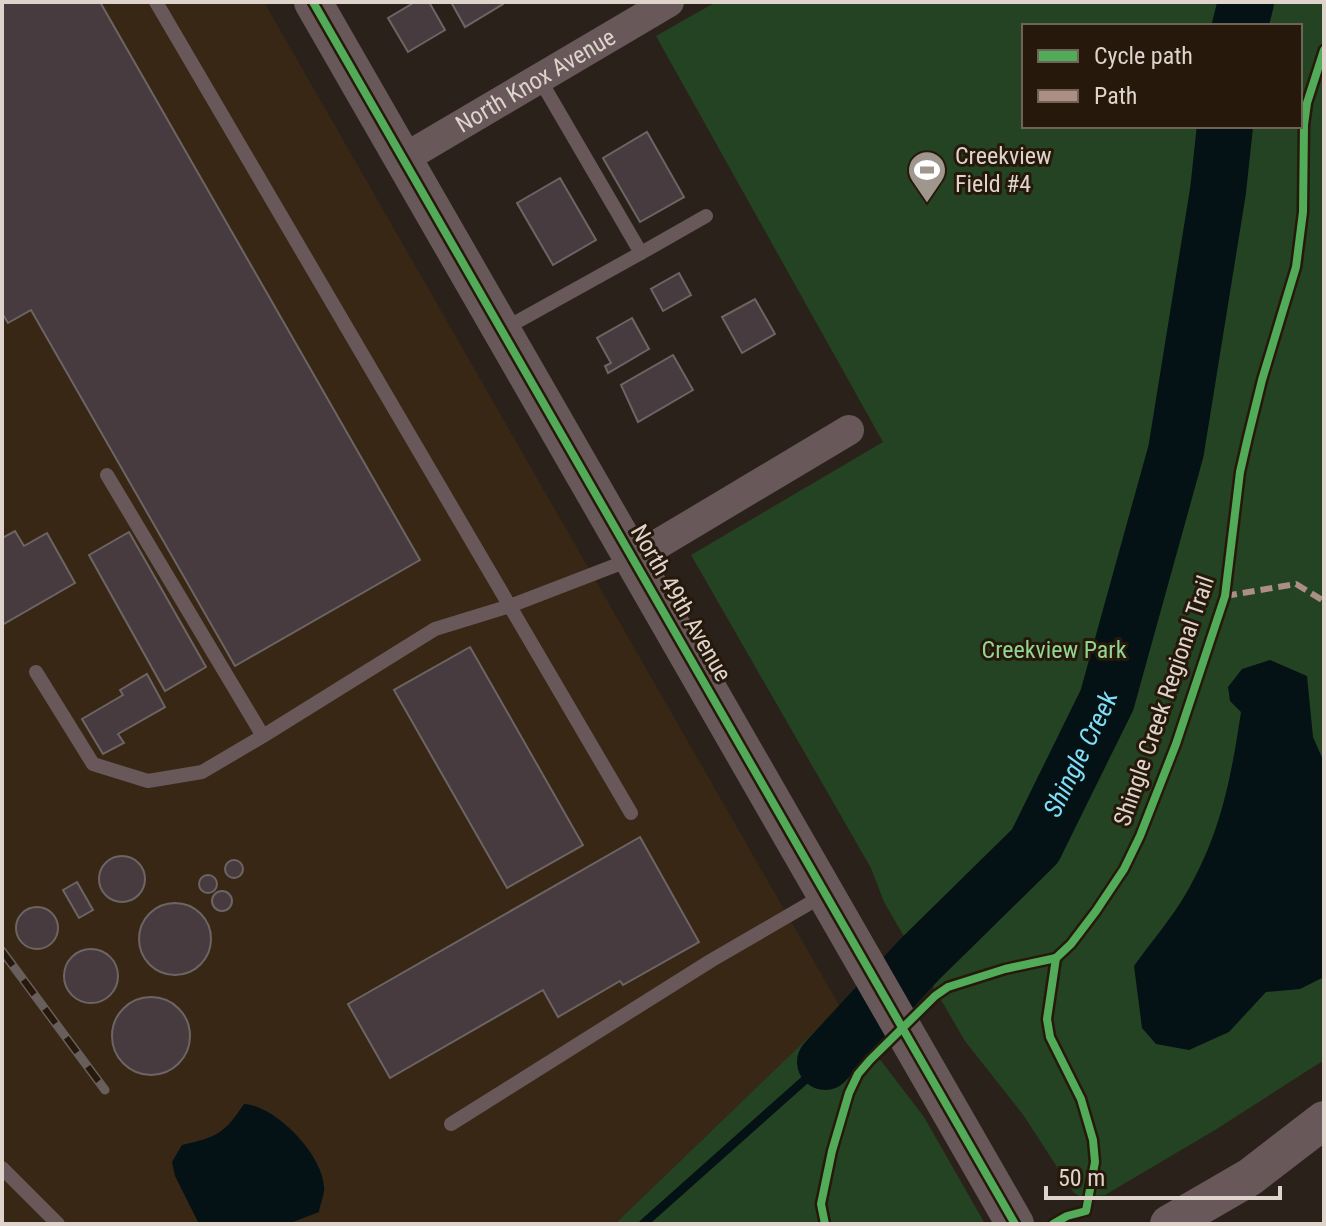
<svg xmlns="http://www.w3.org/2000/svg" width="1326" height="1226" viewBox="0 0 1326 1226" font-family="'Roboto Condensed',sans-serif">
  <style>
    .built { fill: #382715 }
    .green { fill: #244322; fill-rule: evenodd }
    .water { fill: #041216 }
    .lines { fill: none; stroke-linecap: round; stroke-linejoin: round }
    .stream { stroke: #041216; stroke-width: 9 }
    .river { stroke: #041216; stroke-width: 56 }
    .building { fill: #483b3f; stroke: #6c6564; stroke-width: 2 }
    .service { stroke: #685859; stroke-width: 14 }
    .minor { stroke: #685859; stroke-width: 30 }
    .tertiary { stroke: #685859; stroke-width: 38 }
    .rail-casing { stroke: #685e5b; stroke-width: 9 }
    .rail { stroke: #26190b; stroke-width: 6; stroke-dasharray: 18; stroke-linecap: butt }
    .quiet { stroke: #ac8f84; stroke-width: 6; stroke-dasharray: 12 6; stroke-linecap: butt }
    .cycleway-casing { stroke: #26190b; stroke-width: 13 }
    .cycleway { stroke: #51ab58; stroke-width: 8 }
    .labels { text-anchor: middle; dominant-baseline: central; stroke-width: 6; stroke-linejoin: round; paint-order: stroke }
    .street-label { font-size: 24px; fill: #ded4cc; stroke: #26190b }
    .poi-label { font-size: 24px; fill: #ded4cc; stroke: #26190b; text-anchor: start }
    .park-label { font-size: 24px; fill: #91d690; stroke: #26190b }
    .water-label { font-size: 26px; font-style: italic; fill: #80def6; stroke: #26190b }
  </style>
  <rect width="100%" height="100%" fill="#2a221a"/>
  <path class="built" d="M2,2H264L840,1007L615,1224H2Z"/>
  <g class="green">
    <path d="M716,2H1324V1060L1215,1130L1105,1195L1081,1197L1074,1193L1024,1116L965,1041L884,902L871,868L691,555L883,442L656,36ZM1024,26H1300V126H1024Z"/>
    <path d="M840,1007L924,1117L985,1224H615Z"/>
  </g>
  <g class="water">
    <path d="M1270,660L1307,676L1313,737L1324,762V977L1300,989L1266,992L1229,1032L1189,1050L1156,1044L1142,1028L1134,966C1151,942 1173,917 1188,890C1221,832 1231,778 1241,712L1230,701L1228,687L1242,669Z"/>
    <path d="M244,1104C275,1105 323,1155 324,1187C325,1194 320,1204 319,1212L288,1224H199L175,1176L172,1162L182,1145C217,1137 224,1134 244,1104Z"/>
  </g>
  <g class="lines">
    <path class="stream" d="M643,1224L825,1062"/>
    <g class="river">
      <path d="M1240,26L1246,2"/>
      <path id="s1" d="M825,1062L919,960L1035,846L1107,700L1176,451L1218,191L1225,126"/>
    </g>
  </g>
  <g class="building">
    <path d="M2,2H100L420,560L235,666L31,310L8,323L2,313Z"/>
    <path d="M415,2H429L445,30L408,52L388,18Z"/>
    <path d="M451,2H502L503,4L465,27Z"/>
    <path d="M647,132L684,197L640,222L603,158Z"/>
    <path d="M560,178L596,240L553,265L517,203Z"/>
    <path d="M679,273L691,295L663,311L651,289Z"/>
    <path d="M755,299L775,334L742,353L722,317Z"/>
    <path d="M632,318L649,349L608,373L605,366L611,363L597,338Z"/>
    <path d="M673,355L693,390L638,422L621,385Z"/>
    <path d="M15,531L24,546L47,533L75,583L2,625V538Z"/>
    <path d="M129,532L206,667L165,691L89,555Z"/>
    <path d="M470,647L583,845L507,888L394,690Z"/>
    <path d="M147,674L165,707L118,734L124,743L103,754L82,719L123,695L120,690Z"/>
    <path d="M640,837L699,942L623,985L620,981L558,1017L543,990L390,1078L348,1004Z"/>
    <circle cx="122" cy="879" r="23"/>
    <circle cx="234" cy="869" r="9"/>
    <circle cx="208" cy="884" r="9"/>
    <path d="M77,882L93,910L79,918L63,890Z"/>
    <circle cx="222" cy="901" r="10"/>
    <circle cx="175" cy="939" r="36"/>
    <circle cx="37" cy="928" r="21"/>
    <circle cx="91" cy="976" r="27"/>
    <circle cx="151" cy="1036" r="39"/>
  </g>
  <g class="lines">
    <g class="service">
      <path d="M156,2L631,813"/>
      <path d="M641,253L706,216"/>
      <path d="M504,329L641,253L539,78"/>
      <path d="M107,475L263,736L435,629L510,606L632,559"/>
      <path d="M36,672L93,764L148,781L202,772L263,736"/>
      <path d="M451,1124L712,960L824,895"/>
      <path d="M2,1168L58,1224"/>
    </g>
    <g class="minor">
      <path id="s2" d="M403,159L669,2"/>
      <path d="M633,559L849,430"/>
    </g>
    <g class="tertiary">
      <path d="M313,2L1015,1224"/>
      <path d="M1169,1224L1250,1177L1324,1120"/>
    </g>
    <g class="rail-casing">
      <path id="rail" d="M2,951L105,1090"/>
    </g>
    <use href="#rail" class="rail"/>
    <path class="quiet" d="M1225,596L1296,584L1324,601"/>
    <g class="cycleway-casing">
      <g id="cycleway">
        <path d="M313,2L1015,1224"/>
        <path d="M825,1224L821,1204L832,1151L849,1093L858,1074L870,1060L935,996L948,987L1005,969L1056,958L1071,944L1096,911L1124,869L1140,836L1176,744L1225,596L1240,472L1248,437L1262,380L1296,267L1303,212L1304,125L1307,103L1324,50"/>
        <path d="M1053,1224L1067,1216L1086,1211L1095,1162L1093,1140L1081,1099L1050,1037L1047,1019L1056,958"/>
      </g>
    </g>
    <use href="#cycleway" class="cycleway"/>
  </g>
  <defs>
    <g id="stadium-pin" transform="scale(2)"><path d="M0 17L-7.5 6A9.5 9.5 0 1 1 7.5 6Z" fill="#9f968e" stroke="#26190b"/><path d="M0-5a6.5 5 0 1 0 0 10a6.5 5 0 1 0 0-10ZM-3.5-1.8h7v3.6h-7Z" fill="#fff"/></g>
  </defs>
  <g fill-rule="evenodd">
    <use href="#stadium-pin" x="927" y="170"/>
  </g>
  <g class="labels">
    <g class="street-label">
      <text stroke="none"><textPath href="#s2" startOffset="154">North Knox Avenue</textPath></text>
      <text transform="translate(681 603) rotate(60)">North 49th Avenue</text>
      <text transform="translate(1164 701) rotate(-71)">Shingle Creek Regional Trail</text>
    </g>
    <g class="poi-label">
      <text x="955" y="156">Creekview<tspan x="955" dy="28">Field #4</tspan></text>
    </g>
    <g class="park-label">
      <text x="1054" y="650">Creekview Park</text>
    </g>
    <g class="water-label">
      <text stroke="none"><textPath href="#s1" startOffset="404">Shingle Creek</textPath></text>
    </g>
  </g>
  <rect width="1326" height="1226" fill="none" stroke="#ded4cc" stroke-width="8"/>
  <rect x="1022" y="24" width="280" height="104" fill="#26190b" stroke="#706458" stroke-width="2"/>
  <rect x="1038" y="50" width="40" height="12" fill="#51ab58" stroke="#706458" stroke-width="2"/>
  <text x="1094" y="64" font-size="24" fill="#ded4cc">Cycle path</text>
  <rect x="1038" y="90" width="40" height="12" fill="#ac8f84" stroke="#706458" stroke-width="2"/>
  <text x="1094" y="104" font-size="24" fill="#ded4cc">Path</text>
  <path d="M1046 1186v12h234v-12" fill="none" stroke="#ded4cc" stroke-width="4"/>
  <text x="1058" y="1186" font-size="24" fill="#ded4cc" stroke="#26190b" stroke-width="6" paint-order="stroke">50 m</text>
</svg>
